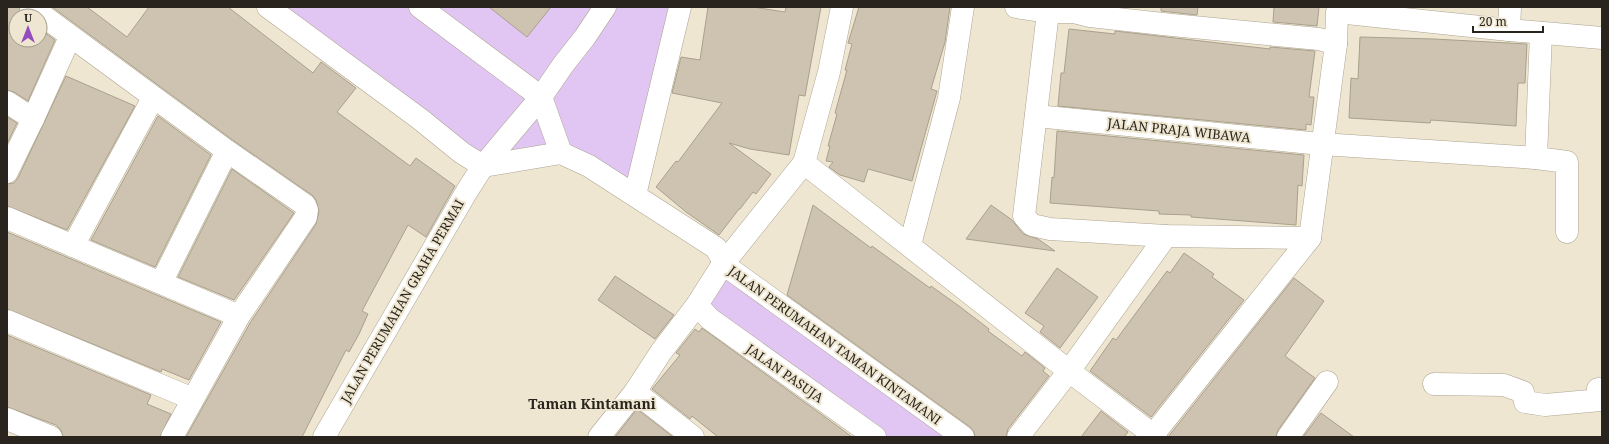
<svg xmlns="http://www.w3.org/2000/svg" width="1609" height="444" viewBox="0 0 1609 444" font-family="'Noto Serif',serif">
  <style>
    .grass { fill: #e1c6f4 }
    .building { fill: #cdc3b0; stroke: #a9a08d }
    .lines { fill: none; stroke-linecap: round; stroke-linejoin: round }
    .minor-casing { stroke: #ada491; stroke-width: 23 }
    .tertiary-casing { stroke: #ada491; stroke-width: 23 }
    .minor { stroke: #fff; stroke-width: 22 }
    .tertiary { stroke: #fff; stroke-width: 22 }
    .labels { text-anchor: middle; dominant-baseline: central; stroke-width: 4; stroke-linejoin: round; paint-order: stroke }
    .street-label { font-size: 13px; fill: #29251e; stroke: #efe6d1 }
    .neighbourhood-label { font-size: 14px; font-weight: bold; fill: #29251e; stroke: #efe6d1 }
  </style>
  <rect width="100%" height="100%" fill="#efe6d1"/>
  <g class="grass">
    <path d="M268,7H680L635,195L561,153L483,166Z"/>
    <path d="M723,264L963,437H875L697,305Z"/>
  </g>
  <g class="building">
    <path d="M7,7H19L23,16H16V40H40V29L55,40L28,101L14,92L7,90Z"/>
    <path d="M52,7H87L127,37L149,7H228L313,73L321,62L356,88L337,112L410,166L416,158L455,186L426,237L408,225L362,311L368,314L359,334L349,352L346,350L302,437H186L250,323L316,224L319,211L316,200L312,195L234,141Z"/>
    <path d="M489,7H551L527,37Z"/>
    <path d="M708,7H753L785,12L786,7H821L805,96L799,95L789,155L750,149L729,143L771,174L756,194L753,192L740,209H739L719,235L686,212L656,187L676,161L678,162L722,103L672,93L681,57L700,60Z"/>
    <path d="M859,7H950L945,42L931,89L937,91L912,181L868,169L864,182L840,175L829,167L833,162L826,161L830,146H828L837,114L835,113L847,70H845L852,44L848,43Z"/>
    <path d="M1161,7H1198L1197,15L1161,11Z"/>
    <path d="M1274,7H1319L1317,26L1273,22Z"/>
    <path d="M1069,29L1115,34V31L1270,49V47L1315,51L1309,97H1314L1311,125L1306,124V130L1058,106L1061,73H1064Z"/>
    <path d="M1360,37L1434,39L1527,44L1525,83H1518L1516,126L1431,120L1430,123L1349,118L1351,78L1358,79Z"/>
    <path d="M66,76L135,106L67,230L7,206V184L14,183L18,178Z"/>
    <path d="M158,116L211,155L155,267L91,240Z"/>
    <path d="M7,117L17,123L7,144Z"/>
    <path d="M1057,131L1304,155L1302,186L1298,185L1296,225L1191,217V215L1159,214V211L1050,203L1052,177L1054,178Z"/>
    <path d="M232,169L294,213L234,300L178,277Z"/>
    <path d="M813,205L871,248L872,246L930,288L931,286L959,306L989,329L988,331L1022,356L1025,352L1045,368L1043,371L1049,376L1008,429L1006,437H975L974,432L970,427L787,295Z"/>
    <path d="M991,205L1012,220L1023,234L1038,239L1055,251L966,239Z"/>
    <path d="M7,232L221,322L189,380L162,369L161,372L7,309Z"/>
    <path d="M1184,253L1214,274L1212,277L1244,300L1151,417L1090,371L1113,338L1116,340L1167,271L1170,273Z"/>
    <path d="M1057,268L1098,297L1060,348L1040,332L1044,326L1025,313Z"/>
    <path d="M615,276L674,315L655,339L598,300Z"/>
    <path d="M1294,278L1324,301L1285,356L1315,378L1278,430L1276,437H1168Z"/>
    <path d="M702,328L836,425L852,437H718L692,416L690,419L652,389L680,355L676,353L695,329L699,332Z"/>
    <path d="M7,335L151,395L147,404L171,414L160,437H63L61,430L56,425L7,407Z"/>
    <path d="M637,409L673,437H615Z"/>
    <path d="M1101,411L1128,432L1124,437H1081Z"/>
    <path d="M1321,413L1354,437H1303Z"/>
  </g>
  <g class="lines">
    <g class="minor-casing">
      <g id="minor">
        <path d="M31,7L227,151L305,205L307,210L306,217L239,316L172,437"/>
        <path d="M605,7L585,37L563,65L541,97L561,153L589,166L716,248L721,257L723,264L963,437"/>
        <path d="M1016,7L1048,12H1074L1090,16L1172,25L1319,39L1336,44L1337,12L1509,30L1602,38"/>
        <path d="M1048,12L1024,216L1032,225L1050,229L1166,236L1310,238"/>
        <path d="M1509,30L1510,7"/>
        <path d="M7,102L33,119"/>
        <path d="M1036,116L1321,144L1536,158L1541,33"/>
        <path d="M1536,158L1567,162V232"/>
        <path d="M804,163L1069,371L1156,437"/>
        <path d="M7,172L33,119L70,37"/>
        <path d="M635,195L680,7"/>
        <path d="M7,218L239,316"/>
        <path d="M910,245L949,98L963,7"/>
        <path d="M73,246L153,98"/>
        <path d="M161,283L227,151"/>
        <path d="M697,305L710,319L875,437"/>
        <path d="M7,321L193,399"/>
        <path d="M1434,384L1504,385L1523,392L1525,402L1545,405L1601,400L1598,389H1602"/>
        <path d="M635,392L693,437"/>
        <path d="M7,419L51,437"/>
        <path d="M1153,435L1310,238L1336,44"/>
        <path d="M324,437L467,191L483,166L561,153"/>
        <path d="M599,437L635,392L661,352L697,305L723,264L804,163L829,72L842,7"/>
        <path d="M1018,437L1069,371L1166,236"/>
        <path d="M1288,437L1327,382"/>
      </g>
    </g>
    <g class="tertiary-casing">
      <path id="tertiary" d="M268,7L420,119L462,153L483,166L541,97L420,7"/>
    </g>
    <use href="#minor" class="minor"/>
    <use href="#tertiary" class="tertiary"/>
  </g>
  <g class="labels">
    <g class="street-label">
      <text transform="translate(1179 130) rotate(6)">JALAN PRAJA WIBAWA</text>
      <text transform="translate(402 301) rotate(-60)">JALAN PERUMAHAN GRAHA PERMAI</text>
      <text transform="translate(835 345) rotate(36)">JALAN PERUMAHAN TAMAN KINTAMANI</text>
      <text transform="translate(785 373) rotate(35)">JALAN PASUJA</text>
    </g>
    <g class="neighbourhood-label">
      <text x="592" y="403">Taman Kintamani</text>
    </g>
  </g>
  <rect width="1609" height="444" fill="none" stroke="#29251e" stroke-width="16"/>
  <g transform="translate(28 28)"><circle r="19" fill="#efe6d1" stroke="#a09989"/>
  <path d="M0-3L7 15L0 10L-7 15Z" fill="#954cbe"/>
  <text y="-6" font-size="11" font-weight="bold" text-anchor="middle" fill="#29251e">U</text>
  </g>
  <path d="M1473 26v6h70v-6" fill="none" stroke="#29251e" stroke-width="2"/>
  <text x="1479" y="26" font-size="12" fill="#29251e" stroke="#efe6d1" stroke-width="3" paint-order="stroke">20 m</text>
</svg>
